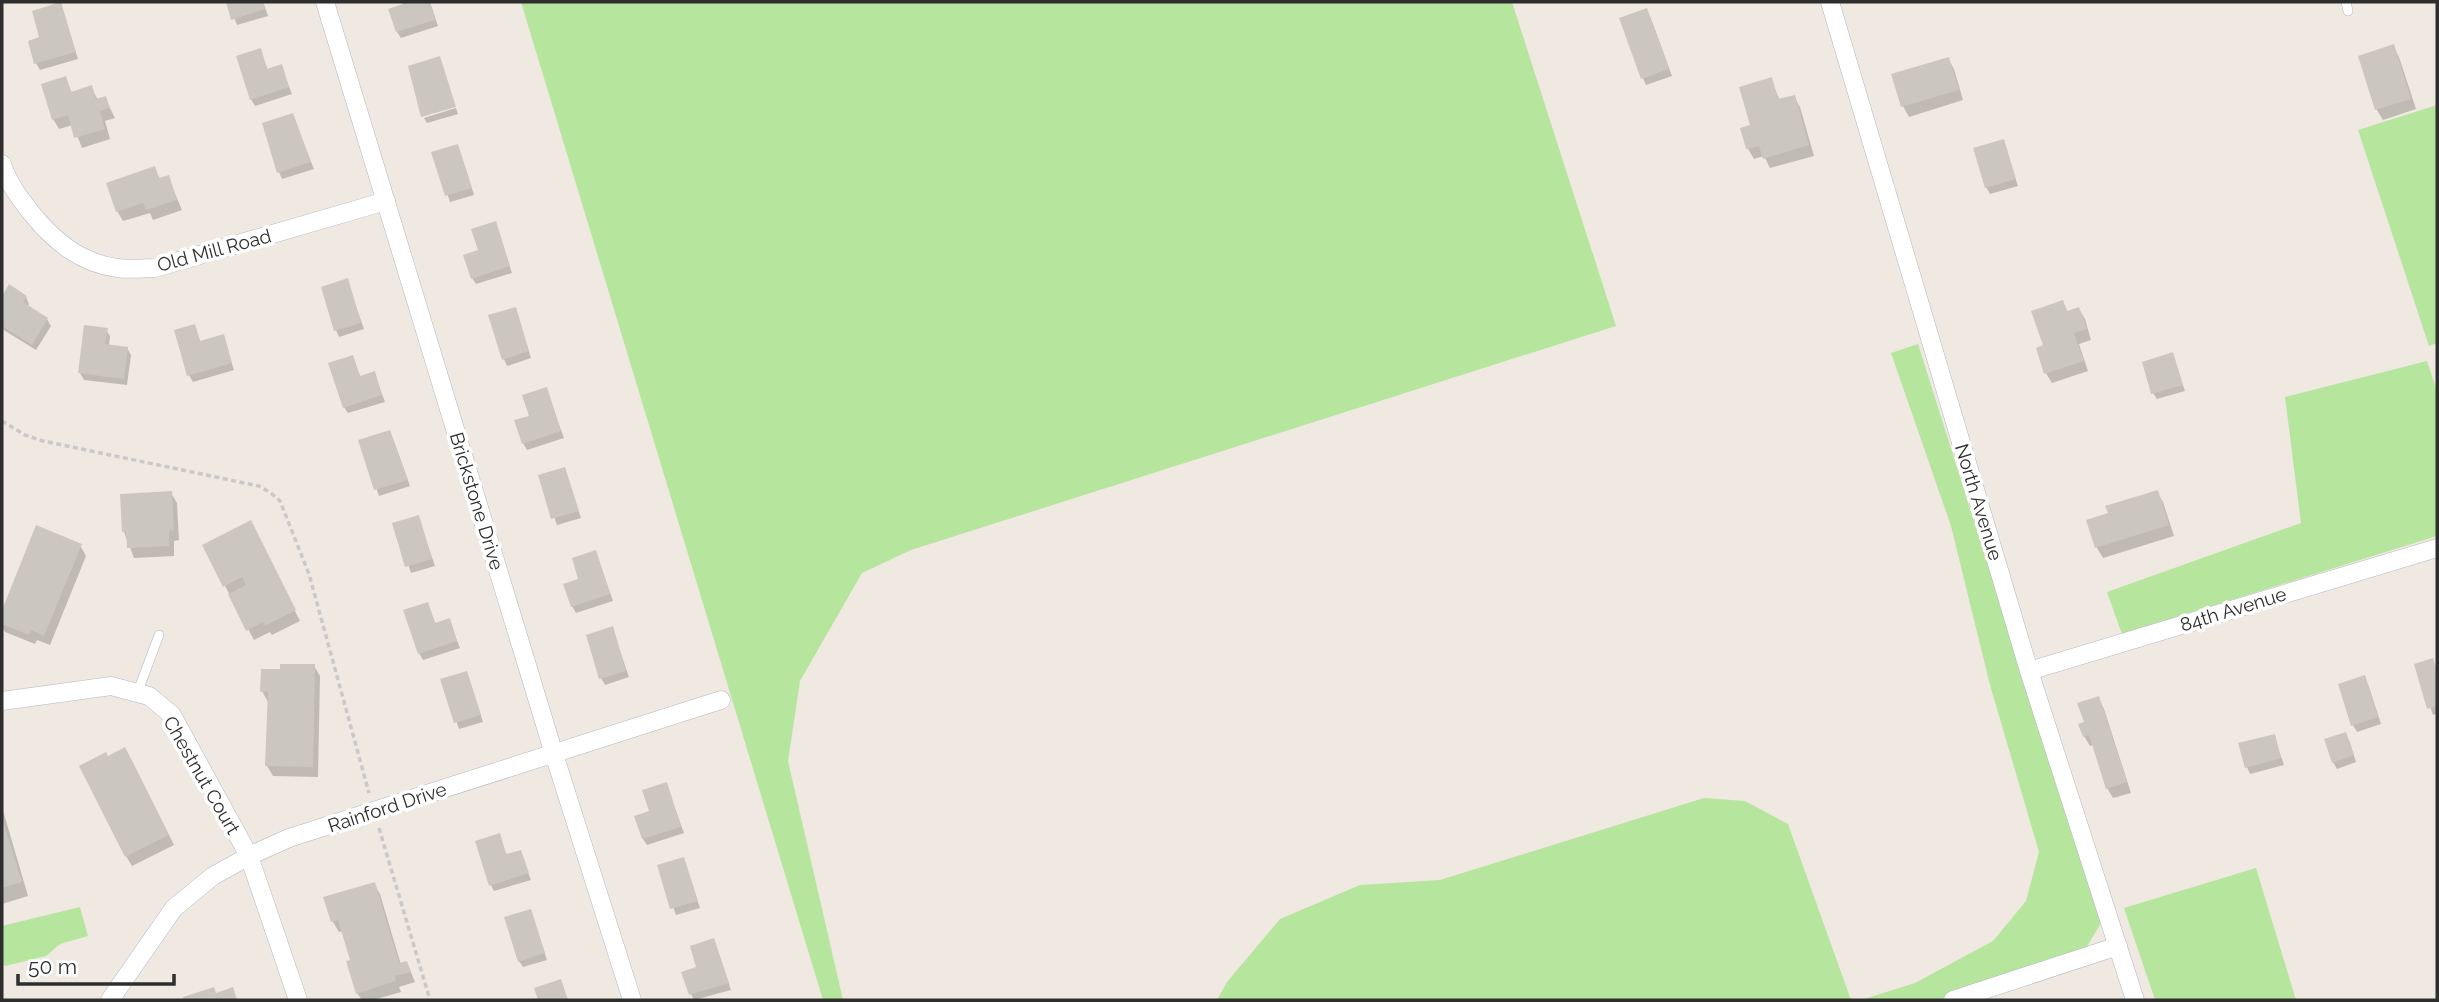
<svg xmlns="http://www.w3.org/2000/svg" width="2439" height="1002" viewBox="0 0 2439 1002" font-family="Raleway,sans-serif">
  <style>
    .green { fill: #b6e59e }
    .shadow { fill: #0003 }
    .building { fill: #cbc7bf }
    .lines { fill: none; stroke-linecap: round; stroke-linejoin: round }
    .lane-casing { stroke: #b4b7c1; stroke-width: 10 }
    .street-casing { stroke: #b4b7c1; stroke-width: 19 }
    .path { stroke: #c9c9c9; stroke-width: 3.5; stroke-dasharray: 5 3.5; stroke-linecap: butt }
    .lane { stroke: #fff; stroke-width: 9 }
    .street { stroke: #fff; stroke-width: 18 }
    .labels { text-anchor: middle; dominant-baseline: central; stroke-width: 7; stroke-linejoin: round; paint-order: stroke }
    .street-label { font-size: 19px; fill: #2e2e2e; stroke: #fff }
  </style>
  <rect width="100%" height="100%" fill="#efe9e1"/>
  <g class="green">
    <path d="M521,2H1512L1616,326L911,550L862,573L800,681L788,761L843,1000H823Z"/>
    <path d="M2437,105V343L2429,346L2358,130Z"/>
    <path d="M1918,344L2101,923L2083,953L1937,1000H1861L1915,983L1993,941L2026,901L2039,852L1990,685L1951,526L1891,353Z"/>
    <path d="M2427,361L2437,391V536L2122,634L2107,592L2301,523L2285,397Z"/>
    <path d="M1704,798L1745,801L1788,824L1851,1000H1217L1227,982L1280,919L1360,885L1440,880Z"/>
    <path d="M2256,868L2296,1000H2155L2124,908Z"/>
    <path d="M80,907L88,936L60,944L46,956L5,966L2,963V926Z"/>
  </g>
  <g class="shadow">
    <path d="M228,2H263L268,16L237,25Z"/>
    <path d="M404,2H430L438,26L401,38L397,32L405,5Z"/>
    <path d="M60,5L78,59L40,70L36,63L41,38Z"/>
    <path d="M1650,16L1672,76L1646,85L1643,78Z"/>
    <path d="M2393,46L2399,57L2416,109L2383,120L2377,110L2360,57Z"/>
    <path d="M260,50L268,70L281,66L292,94L255,106L251,99Z"/>
    <path d="M1948,59L1954,69L1963,100L1909,117L1903,106Z"/>
    <path d="M65,78L72,93L91,87L98,100L105,98L115,118L105,121L110,139L82,148L73,125L59,129L53,119Z"/>
    <path d="M1771,79L1780,101L1794,97L1800,107L1814,156L1770,168L1764,156L1754,159L1748,149L1742,129L1753,126Z"/>
    <path d="M456,108L458,114L427,123L424,118Z"/>
    <path d="M292,115L314,169L282,179L279,172Z"/>
    <path d="M2003,141L2018,186L1990,194L1986,187Z"/>
    <path d="M458,146L474,195L450,202L433,153Z"/>
    <path d="M154,169L161,180L168,177L182,210L153,220L150,213L123,221L117,211Z"/>
    <path d="M495,224L512,273L476,284L472,278Z"/>
    <path d="M347,281L364,329L339,337L336,330Z"/>
    <path d="M9,287L26,297L29,304L27,307L47,319L51,326L36,350L2,329V299Z"/>
    <path d="M2062,303L2068,312L2079,309L2085,319L2091,340L2079,344L2088,371L2052,383L2046,373Z"/>
    <path d="M515,309L531,358L507,366L504,359Z"/>
    <path d="M194,326L201,343L223,336L234,370L193,382L189,375Z"/>
    <path d="M106,330L110,336L109,346L127,348L131,355L127,385L84,380L80,373Z"/>
    <path d="M2172,355L2185,391L2157,399L2153,393Z"/>
    <path d="M352,357L361,378L374,373L385,402L348,413L344,407Z"/>
    <path d="M546,389L564,438L527,450L523,443L531,417Z"/>
    <path d="M393,439L410,486L379,496L360,441Z"/>
    <path d="M564,469L581,518L557,525L540,476Z"/>
    <path d="M2157,492L2163,502L2174,536L2103,558L2097,548L2089,521L2110,514Z"/>
    <path d="M171,493L177,503L179,540L174,541V556L134,558L124,532Z"/>
    <path d="M418,517L435,566L411,573L394,524Z"/>
    <path d="M37,528L80,545L86,556L50,645L37,640L35,644L5,632L2,627V615Z"/>
    <path d="M256,533L300,621L272,635L270,632L254,640L225,586Z"/>
    <path d="M596,552L613,601L576,613L572,606Z"/>
    <path d="M427,604L436,624L449,620L460,648L423,660L419,653Z"/>
    <path d="M612,628L629,677L605,685L601,678Z"/>
    <path d="M2432,660L2437,671V714L2433,715L2416,665Z"/>
    <path d="M314,666L320,676L318,777L273,776L267,766L268,702L262,691Z"/>
    <path d="M467,673L483,722L459,729L442,680Z"/>
    <path d="M2368,684L2381,724L2357,732L2353,725Z"/>
    <path d="M2098,698L2104,709L2131,793L2113,798L2107,788L2094,745L2090,746L2084,736L2086,723Z"/>
    <path d="M2274,736L2284,765L2250,774L2247,767Z"/>
    <path d="M2349,740L2356,762L2337,769L2333,762Z"/>
    <path d="M108,758L131,759L174,845L132,866L126,856Z"/>
    <path d="M666,784L684,833L647,845L643,839L651,812Z"/>
    <path d="M2,807L28,896L2,904Z"/>
    <path d="M499,835L507,856L520,852L531,880L494,891L491,885Z"/>
    <path d="M683,859L700,908L676,915L659,866Z"/>
    <path d="M374,884L380,894L401,965L407,963L415,982L399,987L401,992L373,1000H362L357,993L352,961L343,931L339,932L333,922L326,898Z"/>
    <path d="M531,911L547,960L523,967L519,961Z"/>
    <path d="M714,940L731,990L694,1000L691,994L699,968Z"/>
  </g>
  <g class="building">
    <path d="M61,2L76,52L34,64L28,41L39,37L32,11Z"/>
    <path d="M226,2H263L265,9L231,20Z"/>
    <path d="M402,2H430L435,20L396,32L388,9L403,4Z"/>
    <path d="M1647,8L1669,69L1641,79L1619,18Z"/>
    <path d="M2394,44L2411,99L2375,110L2358,56Z"/>
    <path d="M261,48L267,69L282,64L289,87L250,100L236,56Z"/>
    <path d="M440,56L456,107L421,117L408,66Z"/>
    <path d="M1949,57L1959,90L1901,107L1891,74Z"/>
    <path d="M66,76L71,92L92,85L96,99L106,96L110,108L100,111L105,129L74,138L68,115L52,120L41,84Z"/>
    <path d="M1772,77L1778,99L1795,95L1809,145L1763,159L1759,146L1746,149L1740,128L1750,125L1739,87Z"/>
    <path d="M293,113L311,162L277,173L262,123Z"/>
    <path d="M2004,139L2016,179L1985,188L1973,148Z"/>
    <path d="M458,144L472,188L445,196L431,152Z"/>
    <path d="M155,166L159,178L169,175L177,200L146,210L143,203L116,212L106,183Z"/>
    <path d="M496,221L510,266L471,279L463,255L478,250L471,229Z"/>
    <path d="M348,278L361,323L334,331L321,287Z"/>
    <path d="M9,284L27,296L23,302L48,318L32,345L2,326V296Z"/>
    <path d="M2063,300L2067,311L2079,307L2087,329L2074,333L2084,361L2044,374L2036,348L2043,345L2031,311Z"/>
    <path d="M516,307L529,351L502,360L488,315Z"/>
    <path d="M195,324L200,341L224,334L232,363L187,376L174,330Z"/>
    <path d="M84,325L108,328L105,344L128,347L124,379L78,373Z"/>
    <path d="M2173,352L2183,385L2151,394L2142,362Z"/>
    <path d="M353,355L360,376L375,371L382,395L343,408L328,363Z"/>
    <path d="M547,387L561,431L522,444L514,420L529,416L522,395Z"/>
    <path d="M390,430L408,480L374,490L358,440Z"/>
    <path d="M565,467L579,511L551,519L538,475Z"/>
    <path d="M2158,490L2169,525L2095,548L2086,520L2108,513L2105,506Z"/>
    <path d="M172,491L174,530L169,531V546L127,548L126,532H122L120,494Z"/>
    <path d="M419,515L432,559L405,567L392,523Z"/>
    <path d="M251,520L296,610L265,626L263,622L246,631L228,594L246,585L242,577L223,587L202,545Z"/>
    <path d="M36,525L82,544L44,636L31,630L29,635L2,624V610Z"/>
    <path d="M596,550L610,594L571,607L563,584L578,579L572,558Z"/>
    <path d="M428,602L435,623L450,618L457,641L418,654L403,610Z"/>
    <path d="M613,626L626,671L599,679L586,635Z"/>
    <path d="M2433,658L2437,672V706L2427,709L2414,664Z"/>
    <path d="M280,664H315L313,767L265,766L268,692H260L261,669H280Z"/>
    <path d="M467,671L481,715L454,723L440,679Z"/>
    <path d="M2365,675L2378,717L2351,726L2338,684Z"/>
    <path d="M2099,696L2127,782L2106,789L2089,735L2083,737L2078,724L2084,722L2077,703Z"/>
    <path d="M2346,732L2354,755L2332,763L2324,739Z"/>
    <path d="M2275,734L2281,758L2245,768L2238,743Z"/>
    <path d="M125,747L169,835L125,857L79,766L106,752L108,756Z"/>
    <path d="M667,782L681,827L642,839L634,816L649,811L642,790Z"/>
    <path d="M2,818L22,882L2,888Z"/>
    <path d="M500,833L506,854L521,850L529,873L489,886L475,841Z"/>
    <path d="M684,857L698,901L670,909L657,865Z"/>
    <path d="M375,882L399,963L407,961L411,972L395,976L396,981L356,994L346,961L350,960L338,920L331,922L323,897Z"/>
    <path d="M531,909L545,953L518,962L504,917Z"/>
    <path d="M714,938L729,983L689,995L681,972L696,967L690,946Z"/>
    <path d="M561,979L568,1000H538L534,988Z"/>
    <path d="M214,987L216,993L233,987L237,1000H184L183,997Z"/>
  </g>
  <g class="lines">
    <g class="lane-casing">
      <g id="lane">
        <path d="M2346,2L2348,11"/>
        <path d="M138,691L159,635"/>
      </g>
    </g>
    <g class="street-casing">
      <g id="street">
        <path d="M325,2L554,754L632,1000"/>
        <path d="M1830,2L2029,671L2135,1000"/>
        <path d="M2,164C7,182 21,200 33,215C55,242 81,263 117,268C130,270 143,268 155,268L386,201"/>
        <path d="M2029,671L2437,548"/>
        <path d="M2,701L111,686L149,696L172,715L249,856L298,1000"/>
        <path d="M110,1000L174,908L213,876L249,856L289,838L721,700"/>
        <path d="M1953,1000L2118,946"/>
      </g>
    </g>
    <g class="path">
      <path d="M2,421L25,435L43,441L259,486L271,493L280,501L309,574L369,793"/>
      <path d="M379,828L430,1000"/>
    </g>
    <use href="#lane" class="lane"/>
    <use href="#street" class="street"/>
  </g>
  <g class="labels">
    <g class="street-label">
      <text transform="translate(214 250) rotate(-15)">Old Mill Road</text>
      <text transform="translate(477 501) rotate(73)">Brickstone Drive</text>
      <text transform="translate(1979 502) rotate(73)">North Avenue</text>
      <text transform="translate(2233 609) rotate(-17)">84th Avenue</text>
      <text transform="translate(202 775) rotate(60)">Chestnut Court</text>
      <text transform="translate(387 807) rotate(-18)">Rainford Drive</text>
    </g>
  </g>
  <rect width="2439" height="1002" fill="none" stroke="#2e2e2e" stroke-width="7"/>
  <path d="M18 974v10h156v-10" fill="none" stroke="#2e2e2e" stroke-width="3.5"/>
  <text x="28" y="974" font-size="21" fill="#2e2e2e" stroke="#ffffff" stroke-width="5" paint-order="stroke">50 m</text>
</svg>
